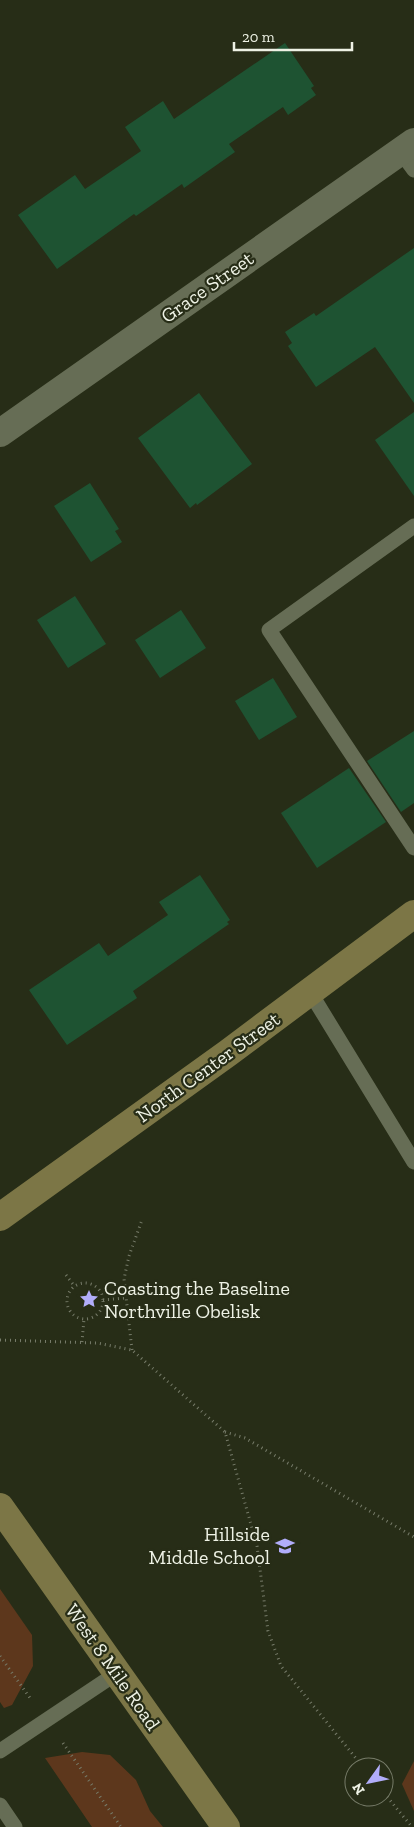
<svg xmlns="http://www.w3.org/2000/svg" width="414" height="1827" viewBox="0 0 414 1827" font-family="'Zilla Slab',serif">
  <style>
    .green { fill: #5d371c }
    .building { fill: #1e5332 }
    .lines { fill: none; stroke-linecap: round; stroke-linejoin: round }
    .path { stroke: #777c6a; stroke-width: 3; stroke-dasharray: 1 4; stroke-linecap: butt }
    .lane { stroke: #666d55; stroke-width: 15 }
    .street { stroke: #666d55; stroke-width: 28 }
    .secondary { stroke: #7c7646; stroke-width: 28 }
    .labels { text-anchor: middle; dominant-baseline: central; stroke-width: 4.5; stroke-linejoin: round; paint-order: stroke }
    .street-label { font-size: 20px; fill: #eef2e5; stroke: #272d17 }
    .poi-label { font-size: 20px; fill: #eef2e5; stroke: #272d17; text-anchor: start }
  </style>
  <rect width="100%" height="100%" fill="#272d17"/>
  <g class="green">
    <path d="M0,1589L32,1635L33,1666L12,1705L4,1708L0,1702Z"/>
    <path d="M82,1752L110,1755L136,1780L150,1811L163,1827H92L45,1758Z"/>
    <path d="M414,1761V1811L402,1784Z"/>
  </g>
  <g class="building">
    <path d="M285,43L314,86L311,88L316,95L288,115L283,107L229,144L235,152L184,188L182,184L136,216L134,214L57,269L18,215L75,175L85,189L141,151L125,127L163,101L174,119Z"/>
    <path d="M414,248V403L375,347L316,387L288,346L292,343L285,332L314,313L316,316Z"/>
    <path d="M199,393L252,464L197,505L196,503L190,508L138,438Z"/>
    <path d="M414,412V496L375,440Z"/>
    <path d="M90,483L119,529L115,531L122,542L91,562L54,506Z"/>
    <path d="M75,596L106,644L68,668L37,620Z"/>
    <path d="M181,610L206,648L160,678L135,640Z"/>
    <path d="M273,678L297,717L259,740L235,701Z"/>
    <path d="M414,731V803L401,812L367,761Z"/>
    <path d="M349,768L386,822L317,868L281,813Z"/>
    <path d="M200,875L230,920L227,922L229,924L133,991L137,998L67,1045L29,990L99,943L108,956L168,915L159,902Z"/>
  </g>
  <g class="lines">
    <g class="path">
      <path d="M66,1275L75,1287"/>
      <circle cx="85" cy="1301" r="18"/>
      <path d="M103,1300L125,1298"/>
      <path d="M0,1340L97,1343L132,1350L225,1432L257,1546L268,1631L281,1666L363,1767"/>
      <path d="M82,1342L84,1319"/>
      <path d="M132,1350L124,1279L129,1256L142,1220"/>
      <path d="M225,1432L245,1438L414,1537"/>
      <path d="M0,1656L30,1698"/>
      <path d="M63,1743L121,1827"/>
      <path d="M384,1793L412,1827"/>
    </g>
    <g class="lane">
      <path d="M400,151L414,170"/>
      <path d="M414,526L269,630L414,848"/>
      <path d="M310,992L414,1162"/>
      <path d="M0,1751L117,1673"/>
      <path d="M0,1805L15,1827"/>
    </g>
    <path class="street" d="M0,433L414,142"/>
    <g class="secondary">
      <path d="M0,1217L228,1053L414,914"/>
      <path d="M0,1507L226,1827"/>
    </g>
  </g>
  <defs>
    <g id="sight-bare" transform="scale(1.5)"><path d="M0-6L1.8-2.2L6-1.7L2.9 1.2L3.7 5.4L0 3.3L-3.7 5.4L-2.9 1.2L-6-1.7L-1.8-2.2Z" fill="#b1adfa" stroke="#272d17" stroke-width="2.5" paint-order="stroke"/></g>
    <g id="school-bare" transform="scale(1.5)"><path d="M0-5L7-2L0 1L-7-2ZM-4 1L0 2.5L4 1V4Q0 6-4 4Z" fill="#b1adfa" stroke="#272d17" stroke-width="2.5" paint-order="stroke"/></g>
  </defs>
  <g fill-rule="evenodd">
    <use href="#sight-bare" x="89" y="1299"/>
    <use href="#school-bare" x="285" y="1546"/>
  </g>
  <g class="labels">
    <g class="street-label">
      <text transform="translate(207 287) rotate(-35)">Grace Street</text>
      <text transform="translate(208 1067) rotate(-36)">North Center Street</text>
      <text transform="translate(113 1667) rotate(55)">West 8 Mile Road</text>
    </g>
    <g class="poi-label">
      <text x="104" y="1288">Coasting the Baseline<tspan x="104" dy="23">Northville Obelisk</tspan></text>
      <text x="270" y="1534" text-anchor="end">Hillside<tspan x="270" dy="23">Middle School</tspan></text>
    </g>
  </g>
  <g transform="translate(369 1782) rotate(237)"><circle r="24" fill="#272d17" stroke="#777c69"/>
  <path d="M0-4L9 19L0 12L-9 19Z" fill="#b1adfa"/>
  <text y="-8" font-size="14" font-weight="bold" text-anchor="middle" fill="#eef2e5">N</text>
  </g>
  <path d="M234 42v8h118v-8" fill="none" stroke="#eef2e5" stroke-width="2.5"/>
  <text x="242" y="42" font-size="15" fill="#eef2e5" stroke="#272d17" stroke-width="4" paint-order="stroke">20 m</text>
</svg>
